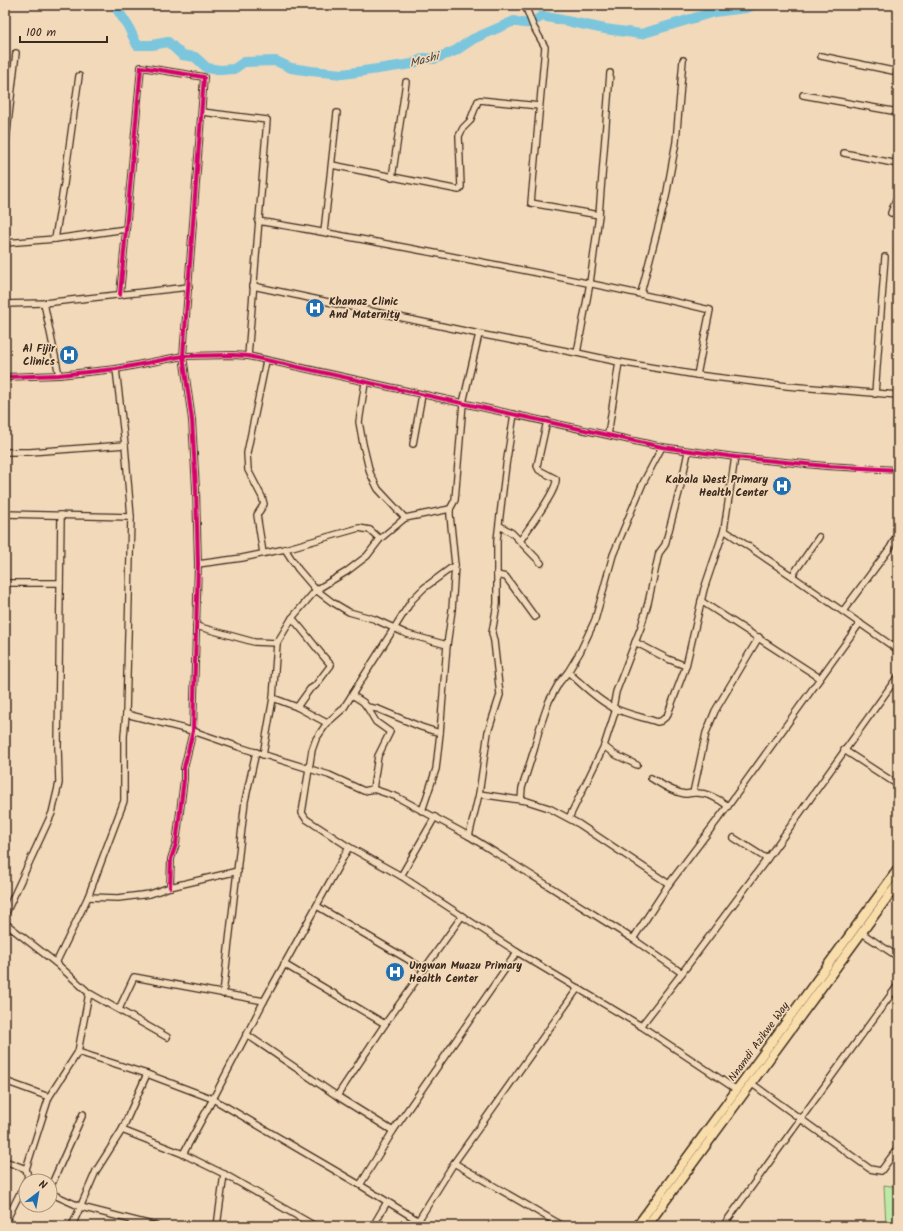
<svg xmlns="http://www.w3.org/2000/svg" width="903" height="1231" viewBox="0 0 903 1231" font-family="Kalam,sans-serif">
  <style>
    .green { fill: #bde9a6; stroke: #7c8a62 }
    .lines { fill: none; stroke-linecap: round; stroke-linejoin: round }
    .river { stroke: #7cc6dd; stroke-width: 10 }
    .minor-casing { stroke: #3b2a1e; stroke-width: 8 }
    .highway-casing { stroke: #3b2a1e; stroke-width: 11 }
    .minor { stroke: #f2d9ba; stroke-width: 5.5 }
    .highway { stroke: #f9deab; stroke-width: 8 }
    .cycleway-casing { stroke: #f2d9ba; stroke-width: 6 }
    .cycleway { stroke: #d6006c; stroke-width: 4 }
    .labels { text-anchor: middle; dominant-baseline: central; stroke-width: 3.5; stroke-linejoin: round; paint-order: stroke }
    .poi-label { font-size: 11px; font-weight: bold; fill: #3b2a1e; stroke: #f2d9ba; text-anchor: start }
    .street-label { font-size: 11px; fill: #3b2a1e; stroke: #f2d9ba }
    .water-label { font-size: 12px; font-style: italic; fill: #484944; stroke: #f2d9ba }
  </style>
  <rect width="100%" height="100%" fill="#f2d9ba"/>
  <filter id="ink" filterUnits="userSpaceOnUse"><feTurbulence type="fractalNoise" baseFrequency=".025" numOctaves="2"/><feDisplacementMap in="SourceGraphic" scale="8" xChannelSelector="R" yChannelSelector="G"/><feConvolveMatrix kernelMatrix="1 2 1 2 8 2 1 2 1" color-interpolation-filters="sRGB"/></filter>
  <g filter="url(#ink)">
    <path class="green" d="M884,1185L898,1187V1226H886Z"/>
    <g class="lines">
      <path class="river" d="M116,5L117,9L128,26L137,45H152L168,42L182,55L195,57L207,68L220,70L234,69L244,62L276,61L291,68L311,71L343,74L412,64L424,58L434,59L455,51L473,39L514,21C527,25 531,24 542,16L605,29L641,34L714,12L746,8L754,5"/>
      <g class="minor-casing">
        <g id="minor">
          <path d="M525,5L533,26L545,47L531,203L599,215"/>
          <path d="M821,56L898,72"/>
          <path d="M803,95L898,112"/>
          <path d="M202,112L267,120L248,356"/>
          <path d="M5,150L16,53"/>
          <path d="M844,153L898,164"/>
          <path d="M332,165L459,190L461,187L459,136L463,128L470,121L478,101L480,100L539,106"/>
          <path d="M392,178L406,82"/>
          <path d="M891,213L898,194"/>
          <path d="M258,221C331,233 403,247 476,261C554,276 632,291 710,310L697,375"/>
          <path d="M324,232L337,113"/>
          <path d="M55,239L64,184L79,76"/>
          <path d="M5,243L55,239L126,229"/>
          <path d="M253,286L479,334L577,353L619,362L697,375L787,386L898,395"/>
          <path d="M641,293L666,197L676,142L683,60"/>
          <path d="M120,295L141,67L204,77L183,356L192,420L196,489L198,564L193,731L184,768V779L176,844L171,859L170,887"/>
          <path d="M44,303L59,375"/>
          <path d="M5,304L44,303L189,287"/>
          <path d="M577,353L590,283L599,215L610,73"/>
          <path d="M5,377L59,375L116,369L183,356L233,355L248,356L662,447L735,457L826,466L898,470"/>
          <path d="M365,383L359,422L363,444L370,473L378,489L405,518"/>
          <path d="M875,394L885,257"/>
          <path d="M608,435L619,362"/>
          <path d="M413,444L422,395"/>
          <path d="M5,452H30L125,445"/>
          <path d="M5,514L131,517"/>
          <path d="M500,526L512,533L541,563"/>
          <path d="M724,530L792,576L898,650"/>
          <path d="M520,541C527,530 558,490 556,479L539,470L537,466L547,421"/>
          <path d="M285,549L298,569L316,590L332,602L349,612L374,619L407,634L447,645"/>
          <path d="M263,553L257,515L264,504L262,497L248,470L247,453L266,361"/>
          <path d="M198,564L242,558L285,549L359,528L370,530L380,539"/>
          <path d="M455,565L424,588L412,600L343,709L327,723L316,739L312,750L302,813L306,819L349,847L401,876L517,952L641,1026L737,1090"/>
          <path d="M497,575L506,577L535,617"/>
          <path d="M792,576L819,537"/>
          <path d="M5,583H60"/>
          <path d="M701,601L820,678"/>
          <path d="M843,611L890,548L898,533"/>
          <path d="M292,618C306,633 317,650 331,665L315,686L310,689L297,707"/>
          <path d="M196,626L254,642L277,643"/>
          <path d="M635,642L668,659L686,666"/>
          <path d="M568,672C582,684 596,699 612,707C625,714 642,717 657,722L661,721L667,716L686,666L704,589L724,530L735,457"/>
          <path d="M352,695L363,702L367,707L378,709L421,727L440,733"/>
          <path d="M273,698L297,707L327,723"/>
          <path d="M367,707L376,722L390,732L378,756L373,789"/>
          <path d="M613,708L616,692L641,627L648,603L659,553L665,545L681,485L688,452"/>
          <path d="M126,714L193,731L239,747L329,775L364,791L373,789L397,797L469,836L633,939L682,973"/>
          <path d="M604,746L614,754L637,765"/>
          <path d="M844,750L898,785"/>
          <path d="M263,755L273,698L277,643L292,618L316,590L346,572L367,556L380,539L405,518L450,509"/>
          <path d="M651,778C661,784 672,792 685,794C688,794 691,793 694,793C706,792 719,799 728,806"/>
          <path d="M693,793L706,733L715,711L759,637"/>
          <path d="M479,794L527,801L549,808L579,824L669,884"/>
          <path d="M521,800L522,788L534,750L539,730L549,701L559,683L568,672L580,652L595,620L613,555L643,483L662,447"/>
          <path d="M422,811L436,769L440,733L447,645L452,610L455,565L450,515V509L455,500L463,403L479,334"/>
          <path d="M569,818L604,746L616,709"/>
          <path d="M469,836L479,794L488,732L500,695L494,641L492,633L497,604V540L506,465L514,414"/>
          <path d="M734,838L767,859"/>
          <path d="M401,876L435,817"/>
          <path d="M88,897L118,898L150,894L170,887L238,871"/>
          <path d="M317,906L424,969"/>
          <path d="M5,915L52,813L59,783L58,746L61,515"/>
          <path d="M5,923L56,963L89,993L167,1037"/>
          <path d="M862,933L898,957"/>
          <path d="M633,939L669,884L728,806L860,623"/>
          <path d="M56,963L88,897L124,801V736L126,714L131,517L125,445L116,369"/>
          <path d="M284,964L385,1024"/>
          <path d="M223,994L245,801L256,752"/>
          <path d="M119,1009L134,977L264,1001"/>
          <path d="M641,1026L682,973L767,859L898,676"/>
          <path d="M246,1034L337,1096L393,1131"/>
          <path d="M78,1052L147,1074L213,1099L360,1185L427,1226"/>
          <path d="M5,1081L49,1097"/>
          <path d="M751,1083L870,1169L881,1171L898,1148"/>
          <path d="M337,1096L385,1024L462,916"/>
          <path d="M122,1130L183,1154L224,1174L315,1226"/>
          <path d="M183,1154L213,1099L264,1001L349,847"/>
          <path d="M5,1161L26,1169"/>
          <path d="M454,1163L563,1226"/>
          <path d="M360,1185L393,1131L517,952"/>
          <path d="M50,1188L83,1114"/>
          <path d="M50,1193L81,1207L156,1226"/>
          <path d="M418,1221L454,1163L578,988"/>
          <path d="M5,1223L28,1177L26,1169L49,1097L78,1052L89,993"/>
          <path d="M72,1226L96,1171L122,1130L147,1074"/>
          <path d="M130,1226L133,1221"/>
          <path d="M217,1226L224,1174"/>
          <path d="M373,1226L387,1202"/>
          <path d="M723,1226L898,985"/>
        </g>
      </g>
      <g class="highway-casing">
        <g id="highway">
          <path d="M637,1226L898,869"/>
          <path d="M647,1226L898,883"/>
        </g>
      </g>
      <use href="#minor" class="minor"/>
      <use href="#highway" class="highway"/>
      <g class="cycleway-casing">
        <g id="cycleway">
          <path d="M120,295L141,67L204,77L183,356L192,420L196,489L198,564L193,731L184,768V779L176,844L171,859L170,887"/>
          <path d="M5,377L59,375L116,369L183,356L233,355L248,356L662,447L735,457L826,466L898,470"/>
        </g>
      </g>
      <use href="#cycleway" class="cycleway"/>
    </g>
  </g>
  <defs>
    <g id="hospital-disc" transform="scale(1)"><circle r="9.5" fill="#1f6fb2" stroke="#f2d9ba"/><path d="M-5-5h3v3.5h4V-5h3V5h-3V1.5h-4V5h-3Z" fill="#fff"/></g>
  </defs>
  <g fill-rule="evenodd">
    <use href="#hospital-disc" x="315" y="308"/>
    <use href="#hospital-disc" x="69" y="355"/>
    <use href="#hospital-disc" x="782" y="486"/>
    <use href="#hospital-disc" x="395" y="972"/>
  </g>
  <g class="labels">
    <g class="poi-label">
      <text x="329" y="302">Khamaz Clinic<tspan x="329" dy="13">And Maternity</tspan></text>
      <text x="55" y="349" text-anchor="end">Al Fijir<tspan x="55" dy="13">Clinics</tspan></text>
      <text x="768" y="480" text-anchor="end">Kabala West Primary<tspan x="768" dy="13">Health Center</tspan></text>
      <text x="409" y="966">Ungwan Muazu Primary<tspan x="409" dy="13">Health Center</tspan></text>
    </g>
    <g class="street-label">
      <text transform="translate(759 1042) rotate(-54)">Nnamdi Azikwe Way</text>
    </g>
    <g class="water-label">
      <text transform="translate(424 60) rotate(-15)">Mashi</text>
    </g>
  </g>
  <rect width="903" height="1231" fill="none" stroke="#f2d9ba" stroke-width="20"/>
  <rect x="10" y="10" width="883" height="1211" fill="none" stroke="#3b2a1e" stroke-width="1.5" filter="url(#ink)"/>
  <g transform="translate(38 1193) rotate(31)"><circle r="19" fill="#f2d9ba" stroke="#a9937c"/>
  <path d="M0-3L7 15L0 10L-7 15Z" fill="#1f6fb2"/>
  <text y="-6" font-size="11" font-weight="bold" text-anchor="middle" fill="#3b2a1e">N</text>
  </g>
  <path d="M20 36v6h87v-6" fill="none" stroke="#3b2a1e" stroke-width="2"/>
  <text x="26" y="36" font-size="12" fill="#3b2a1e" stroke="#f2d9ba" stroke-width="3" paint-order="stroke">100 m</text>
</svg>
